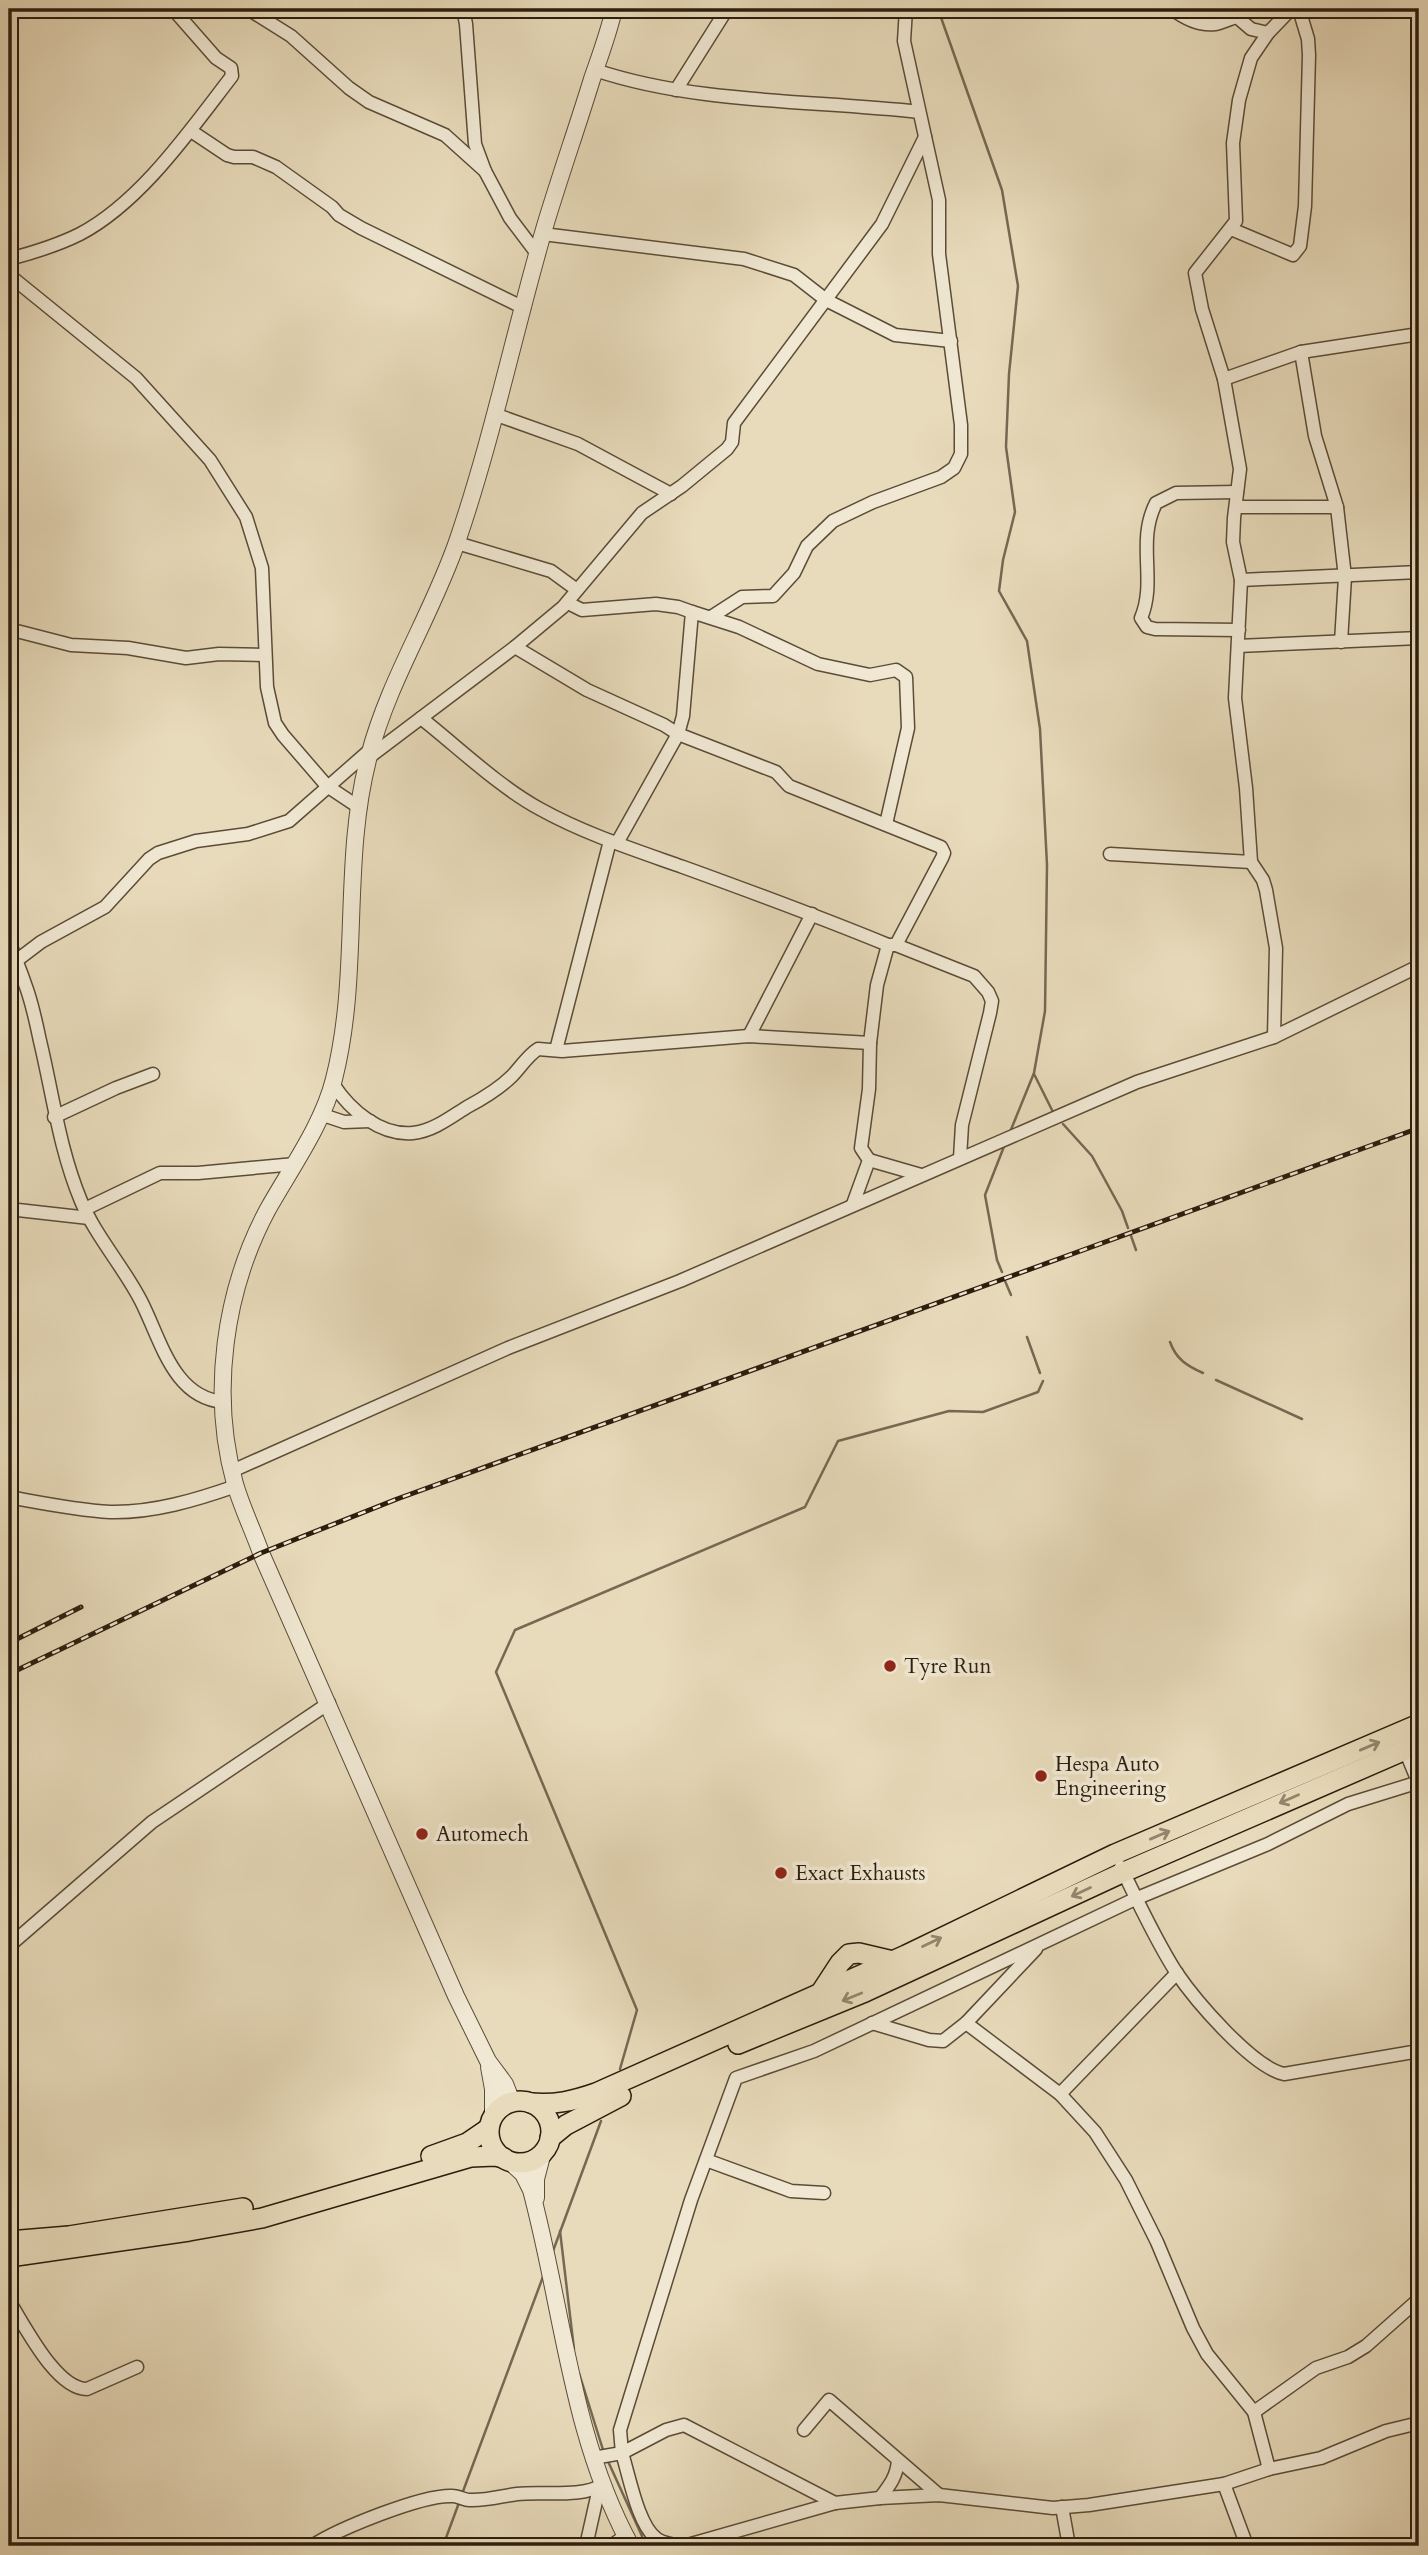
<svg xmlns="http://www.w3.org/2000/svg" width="1428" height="2555" viewBox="0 0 1428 2555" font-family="Cardo,serif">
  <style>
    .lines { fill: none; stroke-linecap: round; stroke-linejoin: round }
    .stream { stroke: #766852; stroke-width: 2.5 }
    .minor-casing { stroke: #5b4c38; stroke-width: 15 }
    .tertiary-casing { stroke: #5b4c38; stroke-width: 18 }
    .trunk-casing { stroke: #2c1d0d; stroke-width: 22 }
    .minor { stroke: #f0e8d3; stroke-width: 12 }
    .tertiary { stroke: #f0e8d3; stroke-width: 16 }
    .trunk { stroke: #e8dbbb; stroke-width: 19 }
    .rail-casing { stroke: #2c1d0d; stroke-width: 5 }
    .rail { stroke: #f0e8d3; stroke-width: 2.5; stroke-dasharray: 8; stroke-linecap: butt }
    .oneway { stroke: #93866d }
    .poi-dot { fill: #8f2418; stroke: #f0e8d3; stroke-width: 2.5 }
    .labels { text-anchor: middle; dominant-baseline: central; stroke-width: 7; stroke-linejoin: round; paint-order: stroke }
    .poi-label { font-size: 21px; fill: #2c1d0d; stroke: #f0e8d3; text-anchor: start }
  </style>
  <rect width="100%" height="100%" fill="#e8dbbb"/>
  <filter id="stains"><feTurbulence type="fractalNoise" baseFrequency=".00286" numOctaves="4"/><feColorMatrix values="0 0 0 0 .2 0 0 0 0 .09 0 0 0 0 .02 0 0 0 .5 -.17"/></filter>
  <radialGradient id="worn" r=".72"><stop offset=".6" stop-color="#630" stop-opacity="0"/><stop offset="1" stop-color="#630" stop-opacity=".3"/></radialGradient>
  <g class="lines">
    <g class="stream">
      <path d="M938,9L1002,190L1018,286L1009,374L1006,447L1015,512L1003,560L999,591L1027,641L1040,729L1047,865L1045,1011L1034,1073L1010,1132"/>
      <path d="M1034,1074L1053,1112"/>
      <path d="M1063,1124L1092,1156L1122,1211L1128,1228"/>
      <path d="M1130,1233L1136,1250"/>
      <path d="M1002,1272L997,1260L985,1195L1005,1144"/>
      <path d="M1005,1281L1011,1295"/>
      <path d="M1027,1337L1040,1373"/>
      <path d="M1170,1342C1176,1359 1187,1366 1203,1373"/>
      <path d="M1216,1380L1302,1419"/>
      <path d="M620,2069L637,2010L496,1672L515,1630L805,1507L838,1441L949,1411L983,1412L1038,1392L1043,1381"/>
      <path d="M560,2231L574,2349"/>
      <path d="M553,2251L601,2121"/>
      <path d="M579,2373L604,2453"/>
      <path d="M607,2459L642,2536"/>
      <path d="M462,2494L544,2274"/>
      <path d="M443,2546L460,2500"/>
    </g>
    <g class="minor-casing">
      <g id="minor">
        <path d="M248,9L291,36L349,88L369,102L445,135L485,171"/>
        <path d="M463,9L466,24L475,144L485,171L510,218L538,255"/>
        <path d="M1172,9C1184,18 1200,26 1215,24C1223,23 1230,18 1237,17L1251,29L1268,33"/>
        <path d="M595,70C696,104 813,100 919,112"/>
        <path d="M676,90L727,9"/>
        <path d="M191,131L227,155L234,157H253L276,167L332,207L339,215L361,228L524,308"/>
        <path d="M1231,229L1293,255L1300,246L1305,206L1309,55L1308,39L1299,9"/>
        <path d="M543,234L744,259L794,275L826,300L895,335L951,341"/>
        <path d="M9,259C32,253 58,245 80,234C141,202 191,129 232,76L231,68L216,58L173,9"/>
        <path d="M9,275L136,378L210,460L246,517L262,568L267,687L275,723L283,735L327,786L360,808"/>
        <path d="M1301,352L1315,436L1337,507L1345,577L1341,642"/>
        <path d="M1224,379L1301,352L1419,334"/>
        <path d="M494,414L578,444L671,494"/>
        <path d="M1237,492L1176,493L1156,503C1136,542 1157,580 1141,618L1147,627L1155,629L1239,630"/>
        <path d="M1236,507H1337"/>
        <path d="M457,543L551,571L577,590"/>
        <path d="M1241,580L1419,572"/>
        <path d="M568,603L582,610L656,604L678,607L692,612L683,716L678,734L617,843"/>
        <path d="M692,612L739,627L818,664L870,675L896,670L906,677L908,728L886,824"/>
        <path d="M711,617L742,597L773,596L794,573L807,546L833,521L873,502L941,477L954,468L961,454V425L939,254V200L904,41L906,9"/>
        <path d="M9,629L71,645L128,648L186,658L219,654L265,655"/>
        <path d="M1238,646L1419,638"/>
        <path d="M515,647L587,690L664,725L678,734L776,772L789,786L941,847L944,853L942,858L896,945"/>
        <path d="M421,718C459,748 498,786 540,809C585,834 635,850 683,867C752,892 820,917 888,945H896L974,976L988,992L992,1001L990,1013L962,1125L960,1158"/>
        <path d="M368,758L515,647L563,607L642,513L682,486L727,449L732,442L734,423L882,224L925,137"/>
        <path d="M1110,854L1251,862"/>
        <path d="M9,939C13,955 20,968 25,984C32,1002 36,1022 40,1041C53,1095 59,1148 81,1201C96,1237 123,1266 141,1301C161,1340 173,1398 224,1402"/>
        <path d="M12,964L41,942L105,907L149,859L158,853L196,841L248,834L289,821L370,750"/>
        <path d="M749,1036L812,914"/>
        <path d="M1274,1037L1276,948L1266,890L1263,880L1251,862L1246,788L1235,698L1241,580L1233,542L1234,518L1240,469L1224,379L1202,309L1195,273L1236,221L1233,143L1239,100L1251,58L1268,33L1291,9"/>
        <path d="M556,1050L610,841"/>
        <path d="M333,1084C350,1110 380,1136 413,1133C433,1131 451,1117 467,1107C482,1099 500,1088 512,1076C521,1067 527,1056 538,1049L562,1051L749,1036L870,1043"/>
        <path d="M320,1114L344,1122L370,1121"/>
        <path d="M54,1117L116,1088L153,1074"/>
        <path d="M869,1160L921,1175"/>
        <path d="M853,1204L869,1160L861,1148L869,1089L870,1043L877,985L888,945"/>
        <path d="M9,1209L89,1218"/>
        <path d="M85,1209L160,1173H198L295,1164"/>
        <path d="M232,1471L508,1348L680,1281L1137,1082L1274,1037L1419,966"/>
        <path d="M9,1497C42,1503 76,1510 110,1512C153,1513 196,1500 236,1486"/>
        <path d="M1405,1750L1419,1784"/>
        <path d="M1121,1867C1138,1902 1155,1939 1176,1972C1195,2000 1252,2067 1284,2074L1419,2051"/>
        <path d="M9,1946L152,1822L329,1703"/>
        <path d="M872,2023L929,2040L943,2041L966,2023L1036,1949"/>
        <path d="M966,2023L1060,2094L1095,2132L1126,2180L1157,2242L1193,2328L1207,2354L1254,2412L1269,2469"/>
        <path d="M1060,2094L1177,1973"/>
        <path d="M706,2160L791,2191L824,2193"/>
        <path d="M9,2301C25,2326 56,2389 87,2389L137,2367"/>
        <path d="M1254,2412L1316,2368L1348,2357L1366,2346L1419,2299"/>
        <path d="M804,2430L829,2400L939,2495"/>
        <path d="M593,2458L622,2453C629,2475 638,2526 657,2539C665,2544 674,2545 684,2546L835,2503L880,2498L939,2495L1053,2508L1089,2505L1224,2484L1269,2469L1321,2458L1386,2431L1419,2423"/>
        <path d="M1224,2484L1247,2546"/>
        <path d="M880,2498C890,2485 897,2476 898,2460"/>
        <path d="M835,2503L684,2425L666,2430L622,2453L620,2430L691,2200L736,2078L814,2051L1135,1899L1268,1844L1348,1804L1419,1782"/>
        <path d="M1062,2507L1069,2546"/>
        <path d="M312,2546C338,2529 423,2494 453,2496C459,2496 464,2500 469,2500C485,2501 502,2496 517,2494C541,2491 582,2498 602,2485"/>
        <path d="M586,2546L599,2488"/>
        <path d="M611,2546L625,2536"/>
        <path d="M1415,2546L1419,2542"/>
      </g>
    </g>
    <g class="tertiary-casing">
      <g id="tertiary">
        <path d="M489,2067L493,2089V2117"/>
        <path d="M512,2102L505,2084L488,2061L456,1996L261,1553C253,1530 242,1508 235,1484C210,1394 224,1291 268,1209C291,1168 323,1124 334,1079C361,973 341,861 369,756C389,679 433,613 458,539C493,436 515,329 545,226C560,176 577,128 592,79C600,56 609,32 614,9"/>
        <path d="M508,2160L523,2174L531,2190C563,2309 571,2437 631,2546"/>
        <path d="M536,2198V2179L543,2152"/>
      </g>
    </g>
    <g class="trunk-casing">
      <g id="trunk">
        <path d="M821,1992L840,1963L849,1954L859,1953L893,1961"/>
        <path d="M738,2044L865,1992L1124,1872L1419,1744"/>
        <circle cx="520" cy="2132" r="31"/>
        <path d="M531,2103C555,2105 573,2101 596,2093L906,1955L1115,1854L1419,1724"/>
        <path d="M550,2138L566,2125L621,2096"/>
        <path d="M431,2156L467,2143L489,2128"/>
        <path d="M9,2241L69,2236L243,2208"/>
        <path d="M9,2257L189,2231L262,2218L471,2157L495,2156L504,2158"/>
      </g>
    </g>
    <use href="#minor" class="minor"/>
    <use href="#tertiary" class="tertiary"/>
    <use href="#trunk" class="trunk"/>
    <g class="rail-casing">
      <g id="rail">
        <path d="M9,1643L81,1607"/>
        <path d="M9,1674L261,1553L397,1499L1419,1128"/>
      </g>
    </g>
    <use href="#rail" class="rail"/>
  </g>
  <defs><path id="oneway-shaft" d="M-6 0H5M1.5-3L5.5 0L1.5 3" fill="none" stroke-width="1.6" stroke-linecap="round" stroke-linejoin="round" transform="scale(1.75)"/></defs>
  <g class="oneway">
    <use href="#oneway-shaft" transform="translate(1370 1746) rotate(-23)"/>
    <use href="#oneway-shaft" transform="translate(1289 1799) rotate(156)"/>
    <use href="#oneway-shaft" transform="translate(1160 1835) rotate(-23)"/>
    <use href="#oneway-shaft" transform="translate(1081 1892) rotate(155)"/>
    <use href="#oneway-shaft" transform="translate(932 1942) rotate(-26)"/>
    <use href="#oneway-shaft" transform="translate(852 1997) rotate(158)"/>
  </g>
  <g class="poi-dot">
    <circle cx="890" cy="1666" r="7"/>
    <circle cx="1041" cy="1776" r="7"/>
    <circle cx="422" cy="1834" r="7"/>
    <circle cx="781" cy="1873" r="7"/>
  </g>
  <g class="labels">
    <g class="poi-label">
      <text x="904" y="1666">Tyre Run</text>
      <text x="1055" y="1764">Hespa Auto<tspan x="1055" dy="24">Engineering</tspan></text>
      <text x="436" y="1834">Automech</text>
      <text x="795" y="1873">Exact Exhausts</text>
    </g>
  </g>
  <rect width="1428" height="2555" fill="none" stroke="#e8dbbb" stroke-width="35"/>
  <rect x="10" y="10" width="1407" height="2534" fill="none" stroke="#2c1d0d" stroke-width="3.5"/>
  <rect x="18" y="18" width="1393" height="2520" fill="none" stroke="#2c1d0d" stroke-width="2"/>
  <rect width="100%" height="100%" filter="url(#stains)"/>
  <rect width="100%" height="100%" fill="url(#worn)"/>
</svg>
